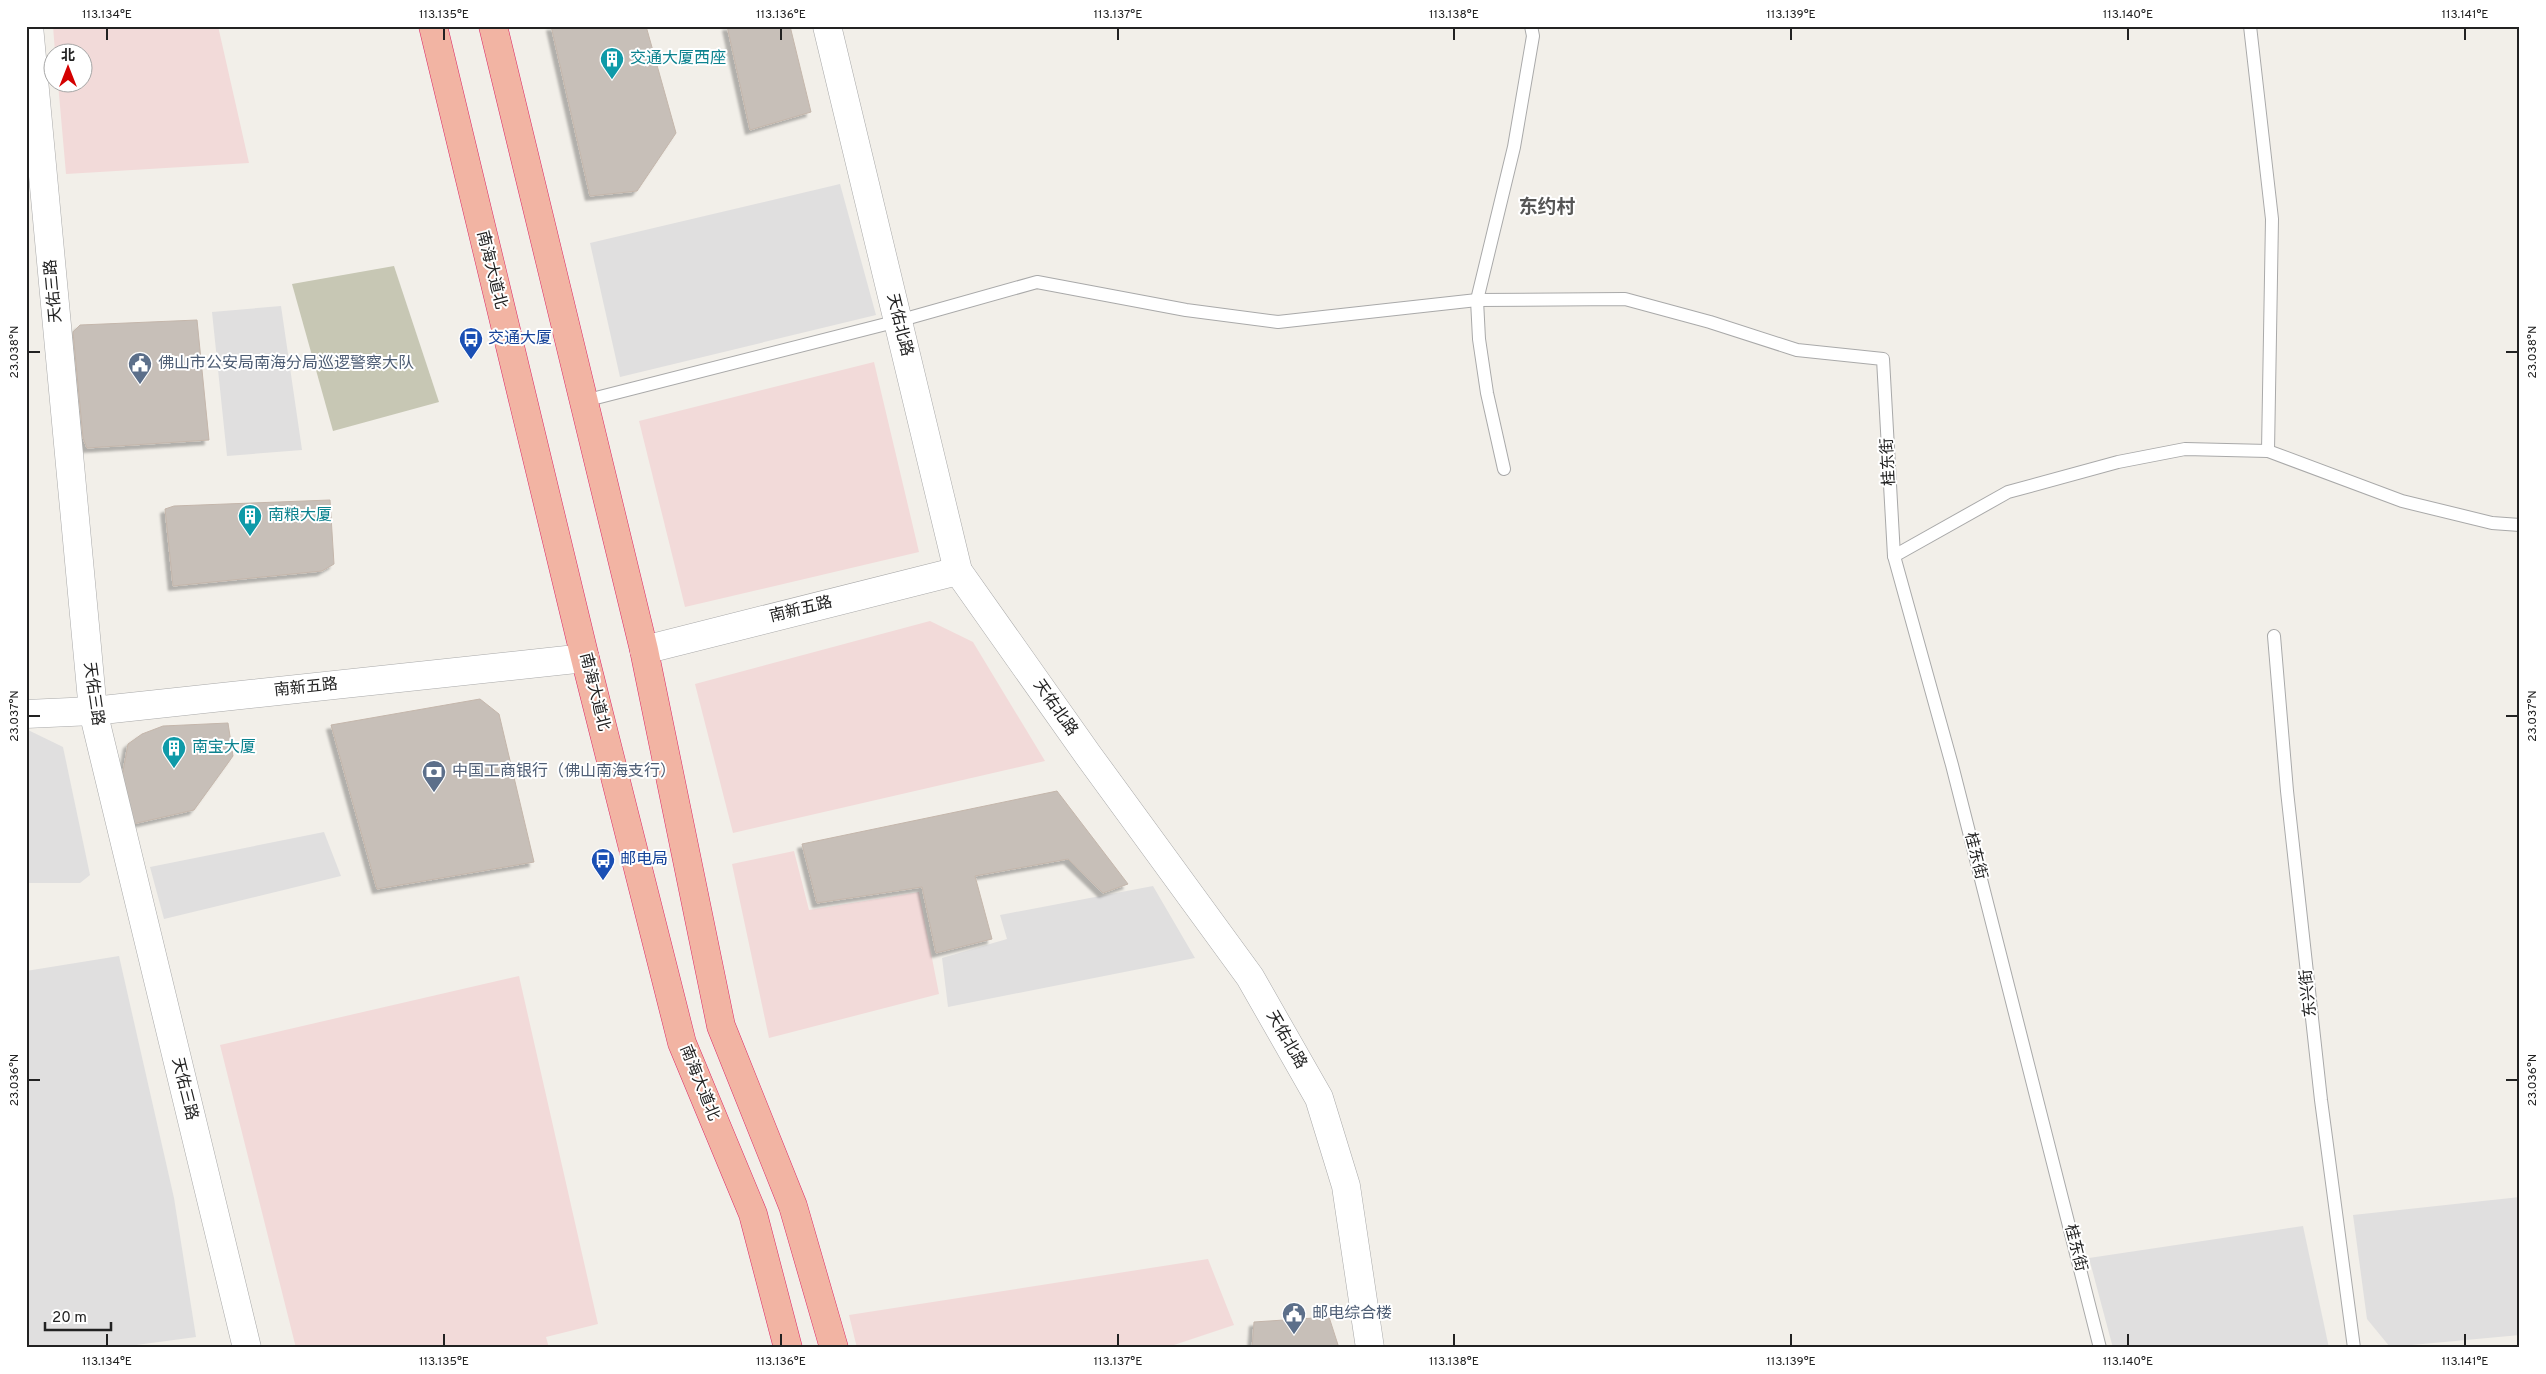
<svg xmlns="http://www.w3.org/2000/svg" width="2546" height="1374" viewBox="0 0 2546 1374" font-family="Overpass,'Noto Sans SC',sans-serif">
  <style>
    .residential { fill: #e0dfdf }
    .commercial { fill: #f2dad9 }
    .construction { fill: #c7c7b4 }
    .building { fill: #c7bfb8; stroke: #c4b6ab; filter: url(#shadow) }
    .lines { fill: none; stroke-linecap: round; stroke-linejoin: round }
    .service-casing { stroke: #a9a9a9; stroke-width: 14 }
    .tertiary-casing { stroke: #a9a9a9; stroke-width: 29 }
    .trunk-casing { stroke: #dc2a67; stroke-width: 29 }
    .service { stroke: #fff; stroke-width: 12 }
    .tertiary { stroke: #fff; stroke-width: 28 }
    .trunk { stroke: #f2b4a3; stroke-width: 28 }
    .ticks { fill: none; stroke: #222; stroke-width: 2 }
    .labels { text-anchor: middle; dominant-baseline: central; stroke-width: 4; stroke-linejoin: round; paint-order: stroke }
    .culture-label { font-size: 16px; fill: #0d838f; stroke: #fff; text-anchor: start }
    .street-label { font-size: 16px; fill: #222; stroke: #fff }
    .transit-label { font-size: 16px; fill: #164399; stroke: #fff; text-anchor: start }
    .service-label { font-size: 16px; fill: #4e5e75; stroke: #fff; text-anchor: start }
    .quarter-label { font-size: 19px; font-weight: bold; fill: #555; stroke: #fff }
    .neatline { fill: none; stroke: #222; stroke-width: 2 }
    .ticks-label { font-size: 12px; text-anchor: middle; fill: #222 }
  </style>
  <defs>
    <filter id="shadow"><feDropShadow dx="-4.5" dy="4.5" stdDeviation="1" flood-color="#0004"/></filter>
  </defs>
  <rect width="100%" height="100%" fill="#f2efe9"/>
  <g class="residential">
    <path d="M840,184L876,315L620,377L590,243Z"/>
    <path d="M281,306L302,450L227,456L212,312Z"/>
    <path d="M26,729L63,747L90,875L80,883H26Z"/>
    <path d="M324,832L341,876L164,919L150,867Z"/>
    <path d="M1153,886L1195,958L948,1007L942,958L1007,939L1000,915Z"/>
    <path d="M119,956L174,1198L196,1337L114,1348H26V971Z"/>
    <path d="M2520,1197V1335L2390,1347L2367,1319L2353,1215Z"/>
    <path d="M2303,1226L2329,1348H2113L2089,1258Z"/>
  </g>
  <g class="commercial">
    <path d="M53,26H218L249,163L66,174L58,83L82,82V52H55Z"/>
    <path d="M874,362L919,552L685,607L639,421Z"/>
    <path d="M930,621L973,642L1045,761L733,833L695,684Z"/>
    <path d="M794,851L809,910L919,892L939,994L769,1038L732,864Z"/>
    <path d="M519,976L598,1324L546,1337L549,1348H296L220,1045Z"/>
    <path d="M1208,1259L1234,1325L1165,1348H857L849,1315Z"/>
  </g>
  <path class="construction" d="M394,266L439,402L333,431L292,284Z"/>
  <g class="building">
    <path d="M551,26H646L676,133L637,191L590,196Z"/>
    <path d="M727,26H790L811,112L750,130Z"/>
    <path d="M197,320L209,440L87,448L83,438L73,332L80,325Z"/>
    <path d="M330,500L334,564L322,571L173,586L165,509L174,506Z"/>
    <path d="M480,699L499,714L534,862L377,889L331,725Z"/>
    <path d="M228,723L233,756L194,810L133,824L121,782L128,744L142,734L163,726Z"/>
    <path d="M1057,791L1128,884L1103,893L1068,859L975,876L992,939L936,953L922,887L817,903L802,844Z"/>
    <path d="M1329,1317L1339,1348H1252L1254,1322Z"/>
  </g>
  <g class="lines">
    <g class="service-casing">
      <g id="service">
        <path d="M2250,26L2272,219L2268,451"/>
        <path d="M584,401L898,321L1037,282L1186,310L1278,322L1477,300L1625,299L1710,322L1797,350L1883,359L1894,556L1952,765L2100,1348"/>
        <path d="M1504,469L1487,393L1479,339L1477,300L1514,147L1533,36L1531,26"/>
        <path d="M1894,556L2008,492L2118,462L2185,449L2268,451L2402,501L2492,523L2520,525"/>
        <path d="M2274,636L2287,791L2321,1100L2354,1348"/>
      </g>
    </g>
    <g class="tertiary-casing">
      <g id="tertiary">
        <path d="M29,26L93,711L247,1348"/>
        <path d="M827,26L958,571L1088,755L1250,977L1319,1098L1346,1186L1370,1348"/>
        <path d="M644,650L958,571"/>
        <path d="M26,714L93,711L585,658"/>
      </g>
    </g>
    <g class="trunk-casing">
      <g id="trunk">
        <path d="M433,26L585,658L682,1043L753,1214L788,1348"/>
        <path d="M493,26L644,650L721,1026L793,1206L834,1348"/>
      </g>
    </g>
    <use href="#service" class="service"/>
    <use href="#tertiary" class="tertiary"/>
    <use href="#trunk" class="trunk"/>
  </g>
  <path class="ticks" d="M107,28V40M444,28V40M781,28V40M1118,28V40M1454,28V40M1791,28V40M2128,28V40M2465,28V40M28,352H40M2506,352H2518M28,716H40M2506,716H2518M28,1080H40M2506,1080H2518M107,1334V1346M444,1334V1346M781,1334V1346M1118,1334V1346M1454,1334V1346M1791,1334V1346M2128,1334V1346M2465,1334V1346"/>
  <defs>
    <g id="building-pin" transform="scale(1.25)"><path d="M0 17L-7.5 6A9.5 9.5 0 1 1 7.5 6Z" fill="#0f9aa8" stroke="#fff"/><path d="M-4-6H4V6H1V3H-1V6H-4ZM-2.5-4.3h1.7v1.8h-1.7ZM.8-4.3h1.7v1.8H.8ZM-2.5-1h1.7V.8h-1.7ZM.8-1h1.7V.8H.8Z" fill="#fff"/></g>
    <g id="bus-pin" transform="scale(1.25)"><path d="M0 17L-7.5 6A9.5 9.5 0 1 1 7.5 6Z" fill="#1a4fb4" stroke="#fff"/><path d="M-5-6H5V4H4V6H2V4H-2V6H-4V4H-5ZM-3.5-4V0h7V-4ZM-3.5 1.2v1.5H-2V1.2ZM2 1.2v1.5H3.5V1.2Z" fill="#fff"/></g>
    <g id="civic-pin" transform="scale(1.25)"><path d="M0 17L-7.5 6A9.5 9.5 0 1 1 7.5 6Z" fill="#5c6f8a" stroke="#fff"/><path d="M-.6-6.5H3V-4.5H.6V-3L4-1V1h2V6H-6V1h2V-1L-.6-3ZM-1.2 2.5V6h2.4V2.5Z" fill="#fff"/></g>
    <g id="bank-pin" transform="scale(1.25)"><path d="M0 17L-7.5 6A9.5 9.5 0 1 1 7.5 6Z" fill="#5c6f8a" stroke="#fff"/><path d="M-6-4H6V4H-6ZM0-2.3a2.3 2.3 0 1 0 0 4.6a2.3 2.3 0 1 0 0-4.6Z" fill="#fff"/></g>
  </defs>
  <g fill-rule="evenodd">
    <use href="#building-pin" x="612" y="59"/>
    <use href="#bus-pin" x="471" y="339"/>
    <use href="#civic-pin" x="140" y="364"/>
    <use href="#building-pin" x="250" y="516"/>
    <use href="#building-pin" x="174" y="748"/>
    <use href="#bank-pin" x="434" y="772"/>
    <use href="#bus-pin" x="603" y="860"/>
    <use href="#civic-pin" x="1294" y="1314"/>
  </g>
  <g class="labels">
    <g class="culture-label">
      <text x="630" y="59">交通大厦西座</text>
      <text x="268" y="516">南粮大厦</text>
      <text x="192" y="748">南宝大厦</text>
    </g>
    <g class="street-label">
      <text transform="translate(491 270) rotate(76)">南海大道北</text>
      <text transform="translate(54 291) rotate(-95)">天佑三路</text>
      <text transform="translate(899 325) rotate(76)">天佑北路</text>
      <text transform="translate(1889 462) rotate(-93)">桂东街</text>
      <text transform="translate(801 610) rotate(-14)">南新五路</text>
      <text transform="translate(306 688) rotate(-6)">南新五路</text>
      <text transform="translate(594 692) rotate(76)">南海大道北</text>
      <text transform="translate(93 694) rotate(82)">天佑三路</text>
      <text transform="translate(1055 708) rotate(55)">天佑北路</text>
      <text transform="translate(1975 856) rotate(76)">桂东街</text>
      <text transform="translate(2309 993) rotate(-96)">东兴街</text>
      <text transform="translate(1286 1040) rotate(60)">天佑北路</text>
      <text transform="translate(699 1083) rotate(68)">南海大道北</text>
      <text transform="translate(184 1089) rotate(76)">天佑三路</text>
      <text transform="translate(2075 1248) rotate(76)">桂东街</text>
    </g>
    <g class="transit-label">
      <text x="488" y="339">交通大厦</text>
      <text x="620" y="860">邮电局</text>
    </g>
    <g class="service-label">
      <text x="158" y="364">佛山市公安局南海分局巡逻警察大队</text>
      <text x="452" y="772">中国工商银行（佛山南海支行）</text>
      <text x="1312" y="1314">邮电综合楼</text>
    </g>
    <g class="quarter-label">
      <text x="1547" y="208">东约村</text>
    </g>
  </g>
  <rect width="2546" height="1374" fill="none" stroke="#ffffff" stroke-width="55"/>
  <g transform="translate(68 68)"><circle r="24" fill="#ffffff" stroke="#a7a7a7"/>
  <path d="M0-4L9 19L0 12L-9 19Z" fill="#d40000"/>
  <text y="-8" font-size="14" font-weight="bold" text-anchor="middle" fill="#222222">北</text>
  </g>
  <path d="M45 1322v8h66v-8" fill="none" stroke="#222222" stroke-width="2.5"/>
  <text x="52" y="1322" font-size="15" fill="#222222" stroke="#ffffff" stroke-width="4" paint-order="stroke">20 m</text>
  <rect x="28" y="28" width="2490" height="1318" class="neatline"/>
  <g class="ticks-label">
    <text x="107" y="18">113.134°E</text>
    <text x="444" y="18">113.135°E</text>
    <text x="781" y="18">113.136°E</text>
    <text x="1118" y="18">113.137°E</text>
    <text x="1454" y="18">113.138°E</text>
    <text x="1791" y="18">113.139°E</text>
    <text x="2128" y="18">113.140°E</text>
    <text x="2465" y="18">113.141°E</text>
    <text transform="translate(14 352) rotate(-90)" y="4">23.038°N</text>
    <text transform="translate(2532 352) rotate(-90)" y="4">23.038°N</text>
    <text transform="translate(14 716) rotate(-90)" y="4">23.037°N</text>
    <text transform="translate(2532 716) rotate(-90)" y="4">23.037°N</text>
    <text transform="translate(14 1080) rotate(-90)" y="4">23.036°N</text>
    <text transform="translate(2532 1080) rotate(-90)" y="4">23.036°N</text>
    <text x="107" y="1365">113.134°E</text>
    <text x="444" y="1365">113.135°E</text>
    <text x="781" y="1365">113.136°E</text>
    <text x="1118" y="1365">113.137°E</text>
    <text x="1454" y="1365">113.138°E</text>
    <text x="1791" y="1365">113.139°E</text>
    <text x="2128" y="1365">113.140°E</text>
    <text x="2465" y="1365">113.141°E</text>
  </g>
</svg>
